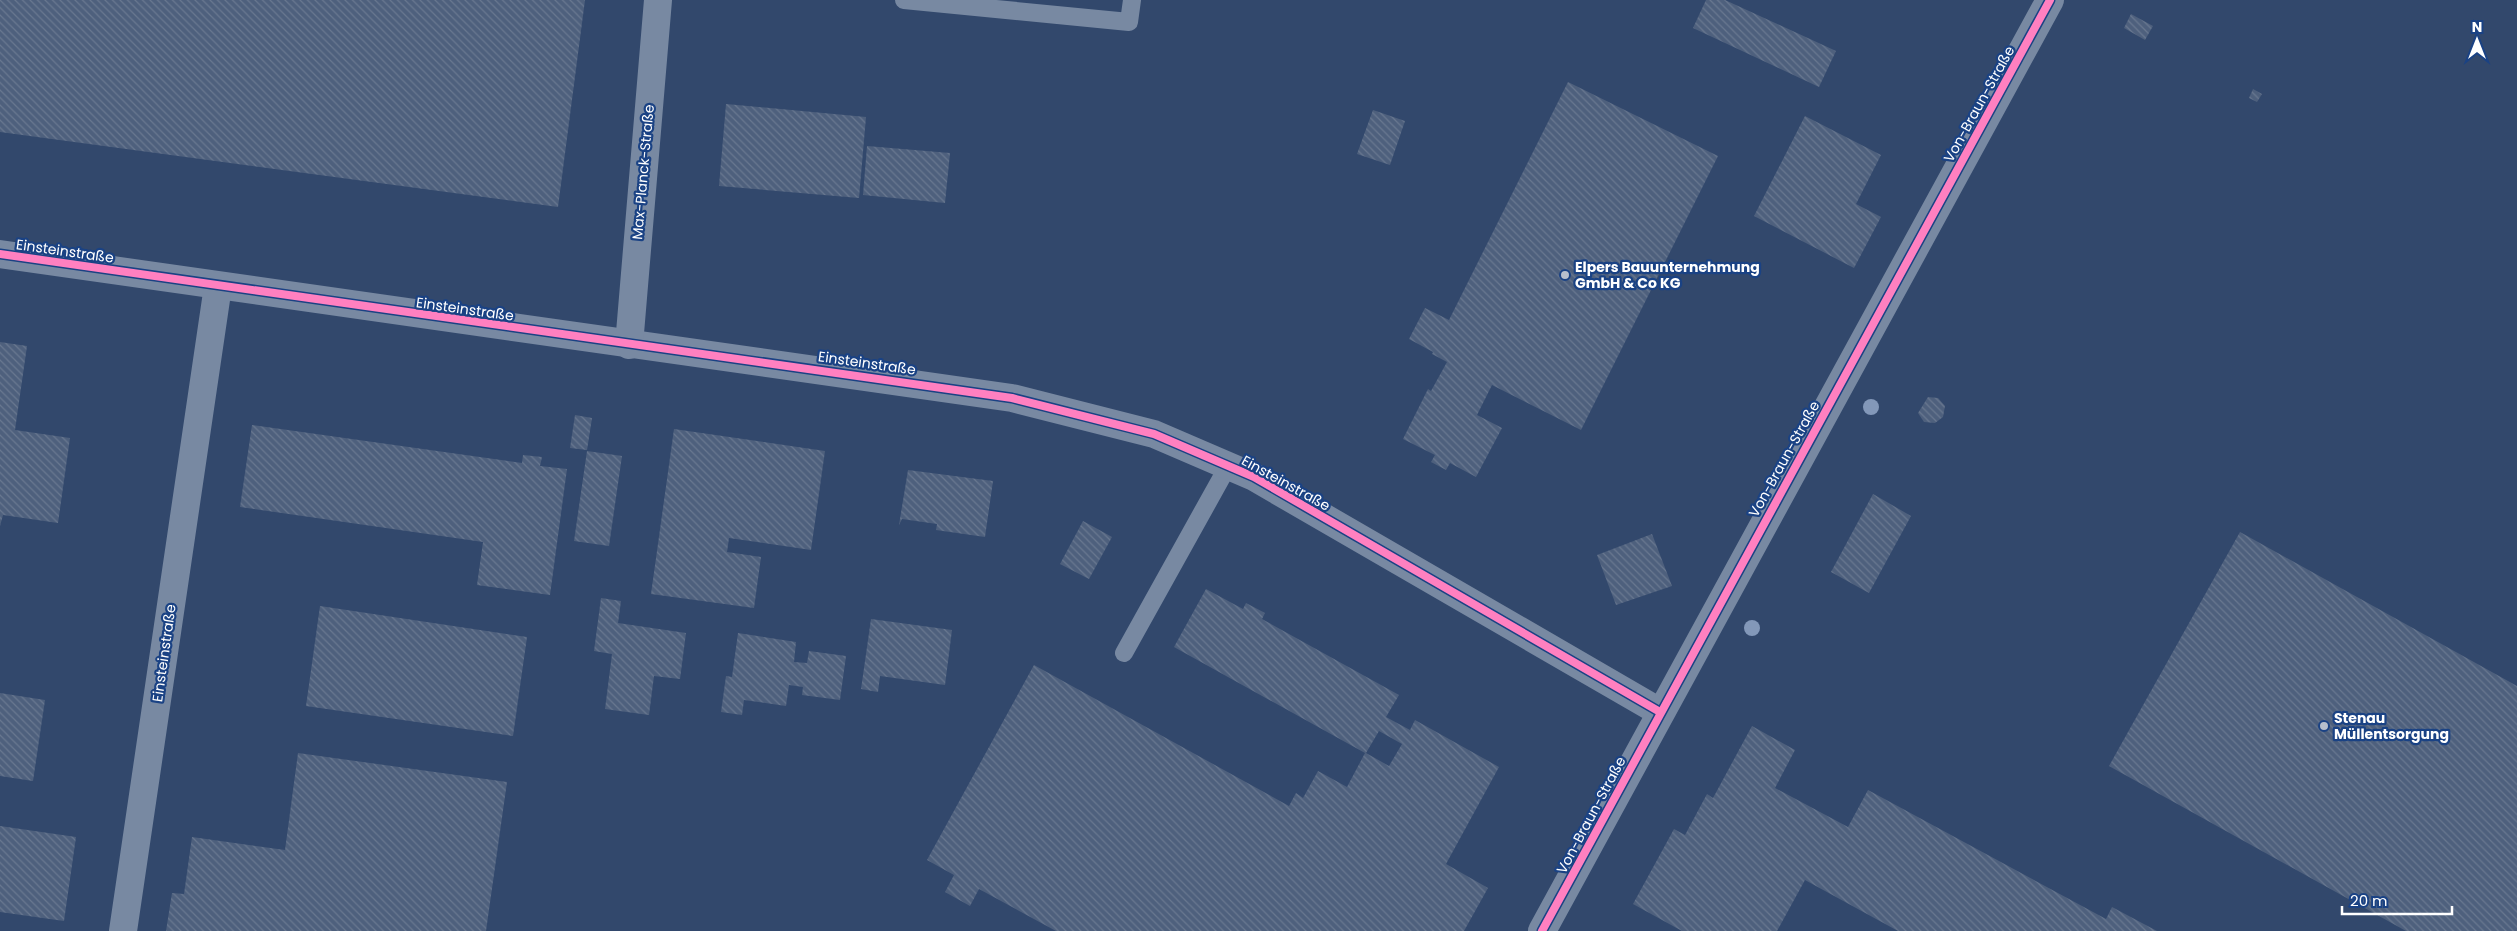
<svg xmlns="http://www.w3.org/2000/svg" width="2517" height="931" viewBox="0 0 2517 931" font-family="Poppins,sans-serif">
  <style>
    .building { fill: url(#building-back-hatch); fill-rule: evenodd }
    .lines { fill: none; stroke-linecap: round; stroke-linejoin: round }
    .lane { stroke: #7889a2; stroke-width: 18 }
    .street { stroke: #7889a2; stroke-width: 28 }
    .cycleway-casing { stroke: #1a4284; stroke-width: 11 }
    .cycleway { stroke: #ff80c0; stroke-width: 8 }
    .tree { fill: #8398b9 }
    .poi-dot { fill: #b7bfcc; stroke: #1a4284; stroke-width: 2 }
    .labels { text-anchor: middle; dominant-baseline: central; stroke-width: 4.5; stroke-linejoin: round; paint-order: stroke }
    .street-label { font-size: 14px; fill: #fff; stroke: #1a4284 }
    .poi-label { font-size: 14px; font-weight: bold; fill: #fff; stroke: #1a4284; text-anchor: start }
  </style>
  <defs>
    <pattern id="building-back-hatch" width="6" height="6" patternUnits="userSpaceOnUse" patternTransform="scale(1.25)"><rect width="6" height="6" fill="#4e607d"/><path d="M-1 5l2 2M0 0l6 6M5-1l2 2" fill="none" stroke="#697890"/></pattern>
  </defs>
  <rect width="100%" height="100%" fill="#32486c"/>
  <g class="building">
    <path d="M0,0H585L558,207L0,132Z"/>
    <path d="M1706,0H1725L1836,51L1819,87L1693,28Z"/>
    <path d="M2131,14L2153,26L2145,40L2124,28Z"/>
    <path d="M1568,82L1718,156L1581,430L1492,385L1477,415L1502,428L1476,477L1450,463L1446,470L1431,462L1435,455L1403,439L1428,389L1431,391L1447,362L1432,354L1433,352L1409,339L1425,308L1449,320Z"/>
    <path d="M2253,89L2262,94L2257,102L2249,98Z"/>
    <path d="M726,104L866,117L859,198L719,186Z"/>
    <path d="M1373,110L1405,121L1390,165L1357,154Z"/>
    <path d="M1805,116L1881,155L1856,204L1881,217L1854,268L1754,216Z"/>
    <path d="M867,146L950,153L945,203L863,195Z"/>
    <path d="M0,342L27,346L15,430L70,438L58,523L3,515L0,526Z"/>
    <path d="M1928,397L1938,398L1945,406L1943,417L1935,423L1924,422L1918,413Z"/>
    <path d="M575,415L592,418L587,450L570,448Z"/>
    <path d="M252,425L522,463L523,455L542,457L540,466L567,469L550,595L477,585L483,542L240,507Z"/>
    <path d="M674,429L825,451L811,550L729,538L727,552L761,557L754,608L651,594Z"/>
    <path d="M587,451L622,456L609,546L574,541Z"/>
    <path d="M908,470L993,481L985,537L936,530L937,524L902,519L899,525Z"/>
    <path d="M1873,494L1911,516L1869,593L1831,572Z"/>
    <path d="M1083,521L1112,537L1089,579L1060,564Z"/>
    <path d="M2240,532L2517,686V931H2406L2109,766Z"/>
    <path d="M1652,534L1672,586L1616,605L1597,555Z"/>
    <path d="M1206,589L1243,609L1246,603L1265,613L1262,619L1399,695L1386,717L1410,730L1415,720L1499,767L1446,864L1488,888L1464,931H1056L979,889L970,906L945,892L954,875L927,860L1034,665L1289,806L1296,793L1303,798L1318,771L1347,787L1365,753L1174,647ZM1379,731L1402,744L1389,766L1366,753Z"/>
    <path d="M601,598L621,601L618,623L686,633L680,679L654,676L649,715L605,709L612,654L594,651Z"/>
    <path d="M320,606L527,637L513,736L306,706Z"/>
    <path d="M871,619L952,630L945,685L880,676L878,692L861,689Z"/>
    <path d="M738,633L796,642L794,662L807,663L809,651L846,656L840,700L802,695L803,687L789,685L786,706L744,700L742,715L721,712L726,676L732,677Z"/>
    <path d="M0,693L45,700L33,781L0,776Z"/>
    <path d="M1752,726L1795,750L1775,788L1848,827L1868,790L2106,919L2112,907L2157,931H1898L1805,880L1777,931H1682L1633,904L1674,829L1685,835L1707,794L1713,798Z"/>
    <path d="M298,753L507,782L486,931H166L172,893L184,894L192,837L285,850Z"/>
    <path d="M0,826L76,837L64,921L0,912Z"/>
  </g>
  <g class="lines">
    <g class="lane">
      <path d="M904,0L1129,22L1132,0"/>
      <path d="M1124,653L1228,466"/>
    </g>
    <g class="street">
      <path d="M0,254L1012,398L1154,434L1254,477L1660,712"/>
      <path d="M629,345L658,0"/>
      <path d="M123,931L218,286"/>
      <path d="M1542,931L2050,0"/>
    </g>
    <g class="cycleway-casing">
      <g id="cycleway">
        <path d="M0,254L1012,398L1154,434L1254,477L1660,712"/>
        <path d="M1542,931L2050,0"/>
      </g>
    </g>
    <use href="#cycleway" class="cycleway"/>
  </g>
  <g class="tree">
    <circle cx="1871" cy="407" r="8"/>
    <circle cx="1752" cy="628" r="8"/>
  </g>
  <g class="poi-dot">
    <circle cx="1565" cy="275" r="5"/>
    <circle cx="2324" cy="726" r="5"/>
  </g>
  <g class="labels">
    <g class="street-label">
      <text transform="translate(1979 104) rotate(-61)">Von-Braun-Straße</text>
      <text transform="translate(643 172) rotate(-85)">Max-Planck-Straße</text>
      <text transform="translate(65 251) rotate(8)">Einsteinstraße</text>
      <text transform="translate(465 309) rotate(8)">Einsteinstraße</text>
      <text transform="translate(867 363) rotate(8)">Einsteinstraße</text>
      <text transform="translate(1784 459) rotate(-61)">Von-Braun-Straße</text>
      <text transform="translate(1286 483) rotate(29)">Einsteinstraße</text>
      <text transform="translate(164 653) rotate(-82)">Einsteinstraße</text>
      <text transform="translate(1591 815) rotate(-62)">Von-Braun-Straße</text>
    </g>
    <g class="poi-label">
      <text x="1575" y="267">Elpers Bauunternehmung<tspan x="1575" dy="16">GmbH &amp; Co KG</tspan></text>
      <text x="2334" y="718">Stenau<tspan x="2334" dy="16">Müllentsorgung</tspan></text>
    </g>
  </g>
  <g transform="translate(2477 40)" stroke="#1a4284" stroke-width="4" paint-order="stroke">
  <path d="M0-4L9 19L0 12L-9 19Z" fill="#ffffff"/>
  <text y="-8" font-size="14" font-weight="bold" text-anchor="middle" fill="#ffffff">N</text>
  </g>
  <path d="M2342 906v8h110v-8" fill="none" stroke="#ffffff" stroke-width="2.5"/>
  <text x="2350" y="906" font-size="15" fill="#ffffff" stroke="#1a4284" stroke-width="4" paint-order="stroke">20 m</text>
</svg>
